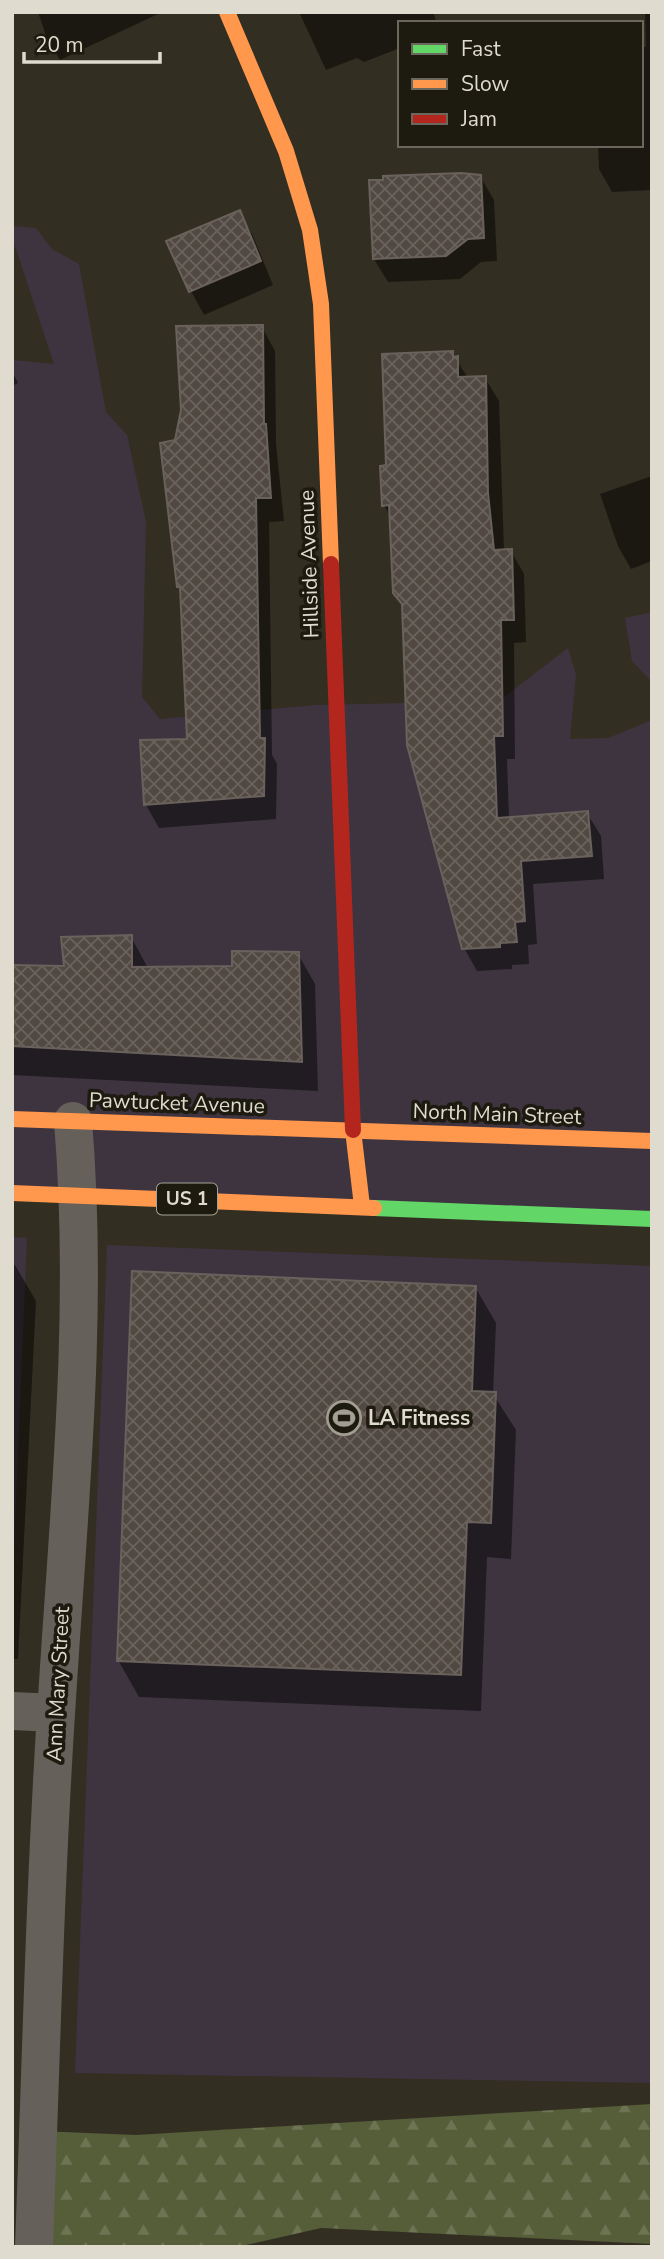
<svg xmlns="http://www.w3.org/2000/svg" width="664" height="2259" viewBox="0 0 664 2259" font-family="'Nunito Sans',sans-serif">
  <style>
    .commercial { fill: #3e3440 }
    .forest { fill: url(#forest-firs) }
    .shadow { fill: #0007 }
    .building { fill: url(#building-cross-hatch); stroke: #69615b; stroke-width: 2 }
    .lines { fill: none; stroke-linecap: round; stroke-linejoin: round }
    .street { stroke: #65605a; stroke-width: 38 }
    .fast { stroke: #63d668; stroke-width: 16 }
    .slow { stroke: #ff974d; stroke-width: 16 }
    .jam { stroke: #b3261e; stroke-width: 16 }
    .labels { text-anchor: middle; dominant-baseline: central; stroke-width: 7; stroke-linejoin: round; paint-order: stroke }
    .shield { fill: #1d1a10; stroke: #a5a195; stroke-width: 2 }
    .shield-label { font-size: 19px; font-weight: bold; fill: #dfdbce }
    .street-label { font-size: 21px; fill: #dfdbce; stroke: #1d1a10 }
    .poi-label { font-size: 21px; font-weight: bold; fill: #dfdbce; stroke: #1d1a10; text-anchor: start }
  </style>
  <defs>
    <pattern id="forest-firs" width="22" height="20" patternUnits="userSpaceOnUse" patternTransform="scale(1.75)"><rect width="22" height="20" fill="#555d39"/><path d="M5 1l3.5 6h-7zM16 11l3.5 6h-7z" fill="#6d7454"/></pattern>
    <pattern id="building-cross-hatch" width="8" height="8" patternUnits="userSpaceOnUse" patternTransform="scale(1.75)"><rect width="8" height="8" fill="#524842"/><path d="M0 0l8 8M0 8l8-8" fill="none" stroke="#6a625c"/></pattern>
  </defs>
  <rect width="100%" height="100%" fill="#332e22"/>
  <g class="commercial">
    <path d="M12,226L36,228L52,249L79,264L106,412L127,435L146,522L142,697L160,719L316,705L499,701L568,648L576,675L570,739L608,738L652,720V1223L12,1197V360L54,364L12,237Z"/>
    <path d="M652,612V682L632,661L625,618Z"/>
    <path d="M12,1237L27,1238L12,1597Z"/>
    <path d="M107,1245L652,1266V2083L75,2073Z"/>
  </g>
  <path class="forest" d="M652,2104V2244L321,2228L237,2247H28L39,2131L136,2135Z"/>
  <g class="shadow">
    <path d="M38,12H158V14L60,60L46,36Z"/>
    <path d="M299,12H433L437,23H400V48L364,62L357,58L326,70Z"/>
    <path d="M645,12H652V190L612,192L599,169L598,145H641V47H646Z"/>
    <path d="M480,176L494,200L497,261L481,262L460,279L388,282L374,259Z"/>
    <path d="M240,212L253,236L273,285L204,315L191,291Z"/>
    <path d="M262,327L275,351L276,444L284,521L269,522L272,755L277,764L276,819L159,828L146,805L189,741L182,592L179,586L177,441Z"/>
    <path d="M452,353L468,378H485L499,401L504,551H511L524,574L526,642L514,643L515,759H507L509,819L587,813L601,836L604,879L533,884L537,944L528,945L529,964L512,965V969L477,971L464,948L404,609L394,592L391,518L384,505L388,467Z"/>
    <path d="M12,371L18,383L12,386Z"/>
    <path d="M652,476V561L631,569L618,546L600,494Z"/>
    <path d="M131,937L148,968L234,967L298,954L315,984L318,1091L12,1075V967L65,968Z"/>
    <path d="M12,1265H15L36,1301L18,1659H12Z"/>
    <path d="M475,1287L496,1323L493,1394L516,1430L511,1559L487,1557L481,1711L139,1697L118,1660Z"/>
  </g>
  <g class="building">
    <path d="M461,173L481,175L484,238L468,239L446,256L373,259L369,180H383V176Z"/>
    <path d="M240,210L261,261L189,292L166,241Z"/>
    <path d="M263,325L264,424H266L271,498H256L260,738H265L264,796L144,805L140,740L187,739L180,587H177L160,443L175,440L181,410L176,326Z"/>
    <path d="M453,351V357L458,356V377L486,376L488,493L494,550L512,549L514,620H501L503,736H494L497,818L588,811L592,856L521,861L525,921L515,922L517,942L500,943V947L462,949L407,745L402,604L393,593L389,505L382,506L380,466L386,465L382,354Z"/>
    <path d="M132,935V967L232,966V951L299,952L302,1062L12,1046V965L64,966L61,937Z"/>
    <path d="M132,1271L476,1286L472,1391L496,1392L491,1523L467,1522L461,1675L117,1661Z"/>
  </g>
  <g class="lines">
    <g class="street">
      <path d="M12,1711L56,1713"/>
      <path d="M34,2247C41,2064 45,1880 57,1698C69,1506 89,1312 73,1121"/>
    </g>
    <path class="fast" d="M374,1208L652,1219"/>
    <g class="slow">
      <path d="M227,12L286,151L310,230L321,304L331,564"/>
      <path d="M12,1119L652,1141"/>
      <path d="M353,1130L362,1206"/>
      <path d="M12,1193L374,1208"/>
    </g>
    <path class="jam" d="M331,564L353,1130"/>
  </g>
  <defs>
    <g id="stadium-ring" transform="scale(1.75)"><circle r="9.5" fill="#1d1a10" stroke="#a39e92" stroke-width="1.5"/><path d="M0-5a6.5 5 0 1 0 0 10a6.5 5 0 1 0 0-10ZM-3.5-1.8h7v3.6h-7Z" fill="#a39e92"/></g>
  </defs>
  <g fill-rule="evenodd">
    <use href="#stadium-ring" x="344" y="1418"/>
  </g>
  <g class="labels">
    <rect class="shield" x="157" y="1183.5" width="60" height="31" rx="5"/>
    <g class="shield-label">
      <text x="187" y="1199">US 1</text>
    </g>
    <g class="street-label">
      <text transform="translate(309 564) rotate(-92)">Hillside Avenue</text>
      <text transform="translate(177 1103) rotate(2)">Pawtucket Avenue</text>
      <text transform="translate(497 1114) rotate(2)">North Main Street</text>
      <text transform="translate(58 1684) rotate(-87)">Ann Mary Street</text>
    </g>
    <g class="poi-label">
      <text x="368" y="1418">LA Fitness</text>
    </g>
  </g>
  <rect width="664" height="2259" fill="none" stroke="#dfdbce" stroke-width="28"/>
  <rect x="398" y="21" width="245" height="126" fill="#1d1a10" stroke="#6b675c" stroke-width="2"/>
  <rect x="412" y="44" width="35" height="10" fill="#63d668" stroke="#6b675c" stroke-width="2"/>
  <text x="461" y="56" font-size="21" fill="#dfdbce">Fast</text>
  <rect x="412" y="79" width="35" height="10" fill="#ff974d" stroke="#6b675c" stroke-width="2"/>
  <text x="461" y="91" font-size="21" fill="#dfdbce">Slow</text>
  <rect x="412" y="114" width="35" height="10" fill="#b3261e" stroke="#6b675c" stroke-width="2"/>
  <text x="461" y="126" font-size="21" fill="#dfdbce">Jam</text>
  <path d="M24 52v10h136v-10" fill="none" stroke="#dfdbce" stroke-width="3.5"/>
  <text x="35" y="52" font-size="21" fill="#dfdbce" stroke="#1d1a10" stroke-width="5" paint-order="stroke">20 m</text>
</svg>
